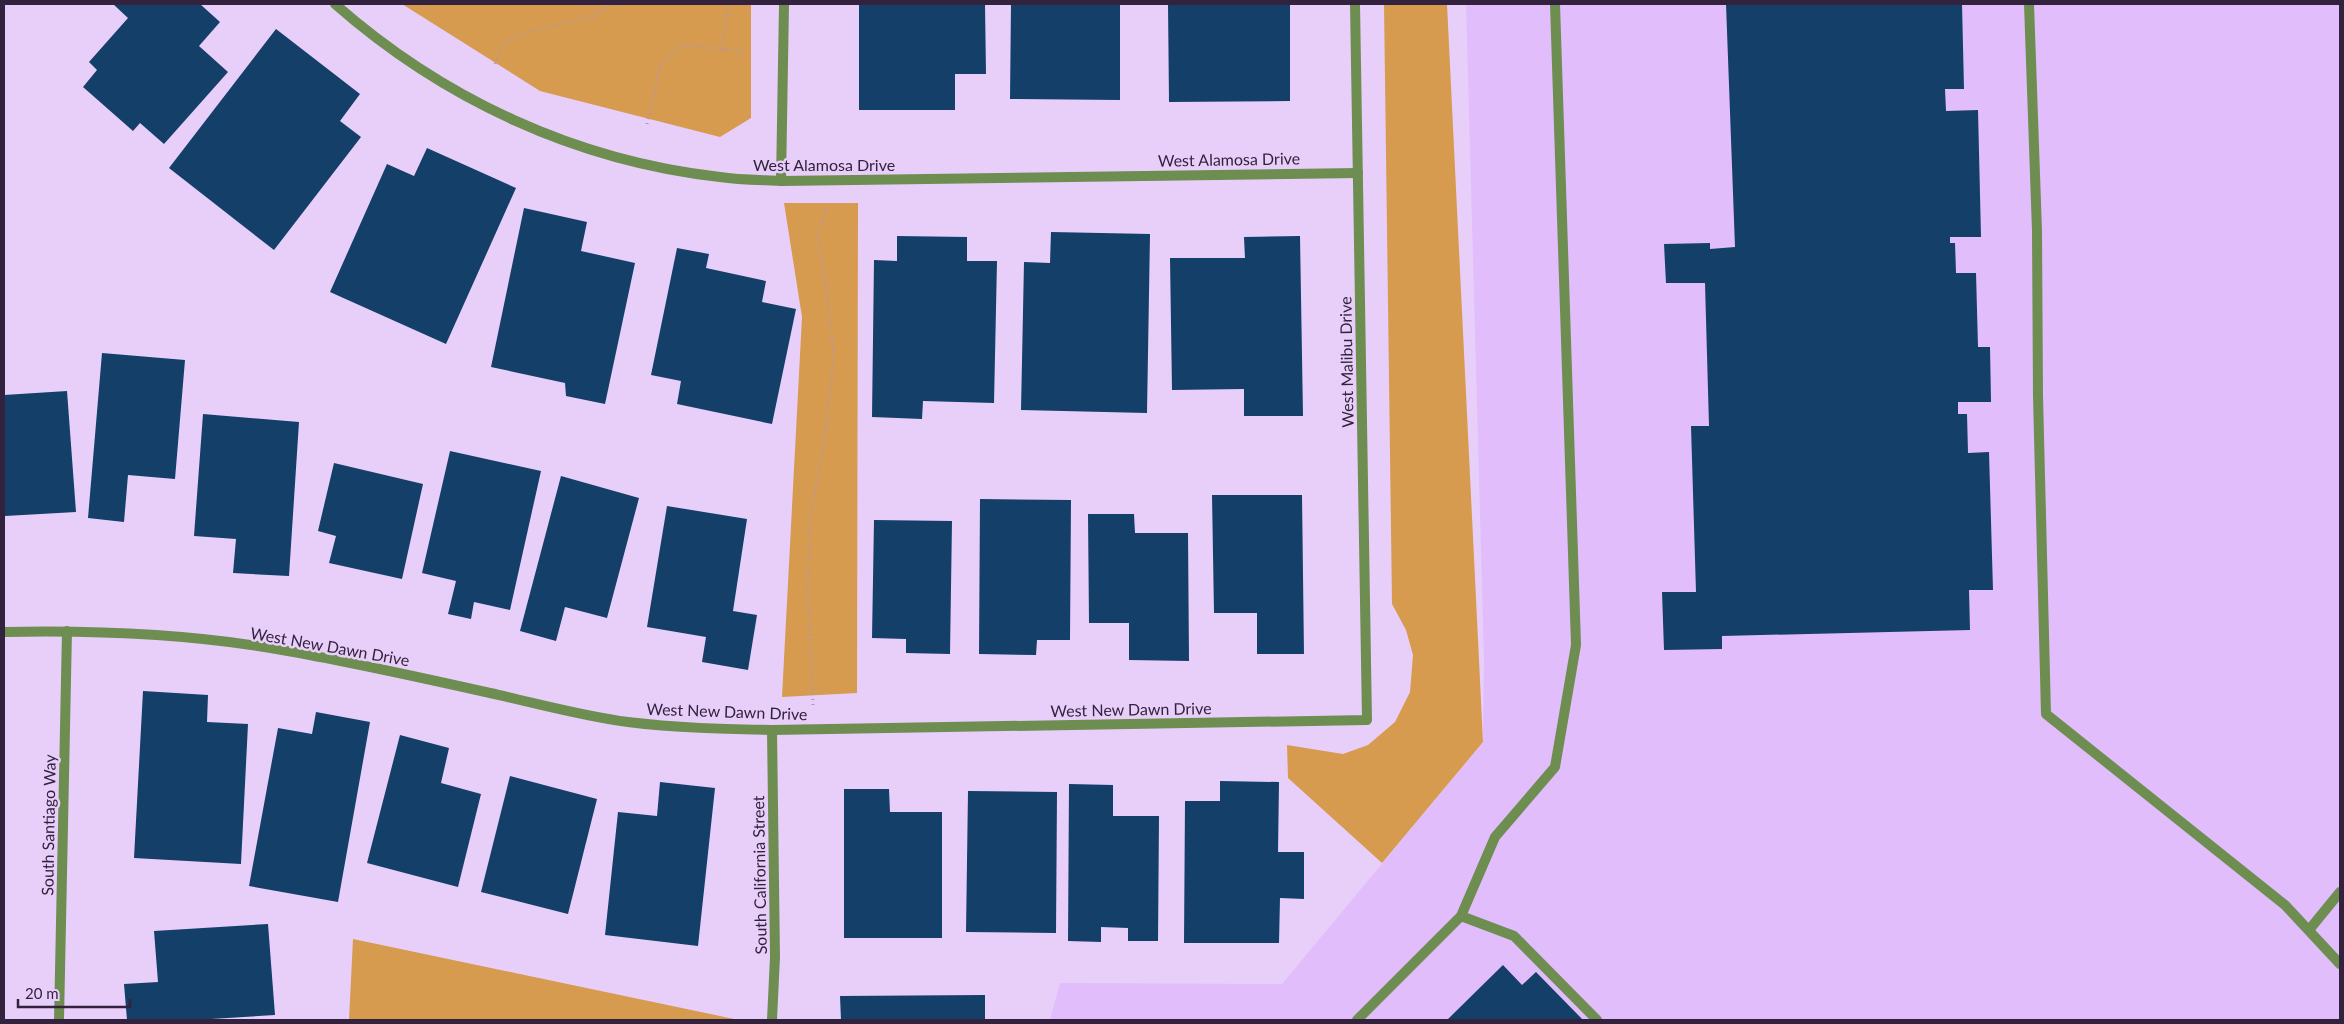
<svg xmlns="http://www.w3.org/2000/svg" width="2344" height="1024" viewBox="0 0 2344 1024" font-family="Lato,sans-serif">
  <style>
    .built { fill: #e1bdfb }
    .green { fill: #d69b4e }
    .building { fill: #133f69 }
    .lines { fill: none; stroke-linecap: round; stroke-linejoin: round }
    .path { stroke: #ac96bb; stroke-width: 3; stroke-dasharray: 1 4; stroke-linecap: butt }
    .service { stroke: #6e8d51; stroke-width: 10 }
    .minor { stroke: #6e8d51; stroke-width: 10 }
    .labels { text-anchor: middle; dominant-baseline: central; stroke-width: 5; stroke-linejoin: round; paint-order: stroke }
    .street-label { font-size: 16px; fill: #33223d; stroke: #e8cffa }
  </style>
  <rect width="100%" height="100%" fill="#e8cffa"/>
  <path class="built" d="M1466,4H2340V1020H1050L1060,983L1282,984L1483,742L1484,659Z"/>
  <g class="green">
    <path d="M402,4H751V118L720,137L540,91Z"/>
    <path d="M1384,4H1447L1483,742L1382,863L1288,778L1287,745L1343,754L1368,745L1395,722L1410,692L1413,655L1406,630L1392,604Z"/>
    <path d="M784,203H858L857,693L782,697L802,317Z"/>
    <path d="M353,939L739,1020H349Z"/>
  </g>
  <g class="building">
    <path d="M113,4H200L220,22L199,46L228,72L164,144L140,123L133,131L83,87L97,70L89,62L128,18Z"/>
    <path d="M859,4H985L986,74H955V110H859Z"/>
    <path d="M1011,4H1120V100L1010,99Z"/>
    <path d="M1168,4H1290V101L1169,102Z"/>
    <path d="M1726,4H1962L1964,89H1945L1946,111L1978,110L1981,237H1950V243H1955L1956,273H1976L1978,347H1990L1991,402H1958V414H1967L1968,453L1989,452L1993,590H1969L1970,630L1722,636V649L1664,650L1662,592H1696L1691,426H1709L1705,283H1666L1664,244L1710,243V249L1735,247Z"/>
    <path d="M276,29L360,94L340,121L361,137L274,250L169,168Z"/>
    <path d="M427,148L516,188L446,344L330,292L387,164L414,176Z"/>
    <path d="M524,208L587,222L581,251L635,263L605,404L566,396L565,383L491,367Z"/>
    <path d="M1051,232L1150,234L1147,413L1021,410L1024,262L1050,263Z"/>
    <path d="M897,236L967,237V261H997L994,403L923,401L922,419L872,417L874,260L897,261Z"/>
    <path d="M1300,236L1303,416H1244V389L1172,390L1170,258H1245L1244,237Z"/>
    <path d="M677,248L709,254L706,268L766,281L762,302L796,309L772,424L677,404L681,381L651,375Z"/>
    <path d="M102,353L185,360L175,479L128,475L124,522L88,518Z"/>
    <path d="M67,391L76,512L5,516L4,395Z"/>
    <path d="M203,414L299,422L289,576L233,573L236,539L194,536Z"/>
    <path d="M450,451L541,471L510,610L474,602L471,619L448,614L456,581L422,573Z"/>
    <path d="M334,463L423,484L402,579L329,563L336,536L318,531Z"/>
    <path d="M561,476L639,498L607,618L565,607L556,641L520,631Z"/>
    <path d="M1212,495H1302L1304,654H1257V613H1214Z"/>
    <path d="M980,499L1071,500L1070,640H1037L1036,655L979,654Z"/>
    <path d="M667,506L747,519L733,611L757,615L748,670L702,662L706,637L647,627Z"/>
    <path d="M1088,514H1134L1135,533H1188L1189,661L1129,660V623H1089Z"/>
    <path d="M874,520L952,521L950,654L906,653V639L872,638Z"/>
    <path d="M143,691L208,695L207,722L248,724L241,864L134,858Z"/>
    <path d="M316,712L370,722L338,902L249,886L278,728L312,734Z"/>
    <path d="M400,735L449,748L441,783L481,794L458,887L367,863Z"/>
    <path d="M510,776L597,799L568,914L481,892Z"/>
    <path d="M1220,781L1279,782L1278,852H1304V899L1280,898L1279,943H1184L1185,801H1220Z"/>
    <path d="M660,782L715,788L698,946L605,935L618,812L657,816Z"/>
    <path d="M1069,784L1113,785V816H1159L1158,941H1128V928L1101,927V942L1068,941Z"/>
    <path d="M844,789H889L890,812H942V938H844Z"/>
    <path d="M968,791L1057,792L1056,933L966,932Z"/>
    <path d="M268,924L275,1015L195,1020H127L124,984L158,982L154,931Z"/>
    <path d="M1503,965L1522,985L1536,972L1583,1020H1447Z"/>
    <path d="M985,995V1020H841L840,996Z"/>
  </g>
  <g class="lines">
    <g class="path">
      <path d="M728,4L722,49L745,52"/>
      <path d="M495,64L503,45L523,33L592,17L610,4"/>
      <path d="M647,124L661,65L682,45L722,49"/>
      <path d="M813,705L808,583L810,516L825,438L834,354L826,287L818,237L826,205"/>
    </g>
    <g class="service">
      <path d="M2029,4L2037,231L2038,396L2046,714L2285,905L2340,964"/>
      <path d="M1461,916L1514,936L1597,1020"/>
      <path d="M2309,930L2340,892"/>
      <path d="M1357,1020L1461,916L1495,837L1555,767L1576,645L1555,4"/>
    </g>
    <g class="minor">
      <path d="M335,4C443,99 576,161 720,177C740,180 761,180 781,181L1358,173"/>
      <path d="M781,181L784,4"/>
      <path d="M4,632C98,630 195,634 288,651C356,663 423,678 490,693C536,703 582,716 628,722C676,728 724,729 772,730L1367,720L1355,4"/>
      <path d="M772,730L775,957L772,1020"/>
      <path d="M59,1020L67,631"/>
    </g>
  </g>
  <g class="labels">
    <g class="street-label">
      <text transform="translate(1229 159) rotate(-1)">West Alamosa Drive</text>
      <text x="824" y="164">West Alamosa Drive</text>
      <text transform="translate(1346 362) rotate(-91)">West Malibu Drive</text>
      <text transform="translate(330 646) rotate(10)">West New Dawn Drive</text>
      <text transform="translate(1131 709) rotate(-1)">West New Dawn Drive</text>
      <text transform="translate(727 711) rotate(2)">West New Dawn Drive</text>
      <text transform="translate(48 825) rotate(-89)">South Santiago Way</text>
      <text transform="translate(759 875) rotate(-91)">South California Street</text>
    </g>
  </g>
  <rect width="2344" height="1024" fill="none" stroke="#33223d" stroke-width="10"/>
  <path d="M18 999v8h112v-8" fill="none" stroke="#33223d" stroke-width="2.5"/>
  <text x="25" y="999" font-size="15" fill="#33223d" stroke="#e8cffa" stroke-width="4" paint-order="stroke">20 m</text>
</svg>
